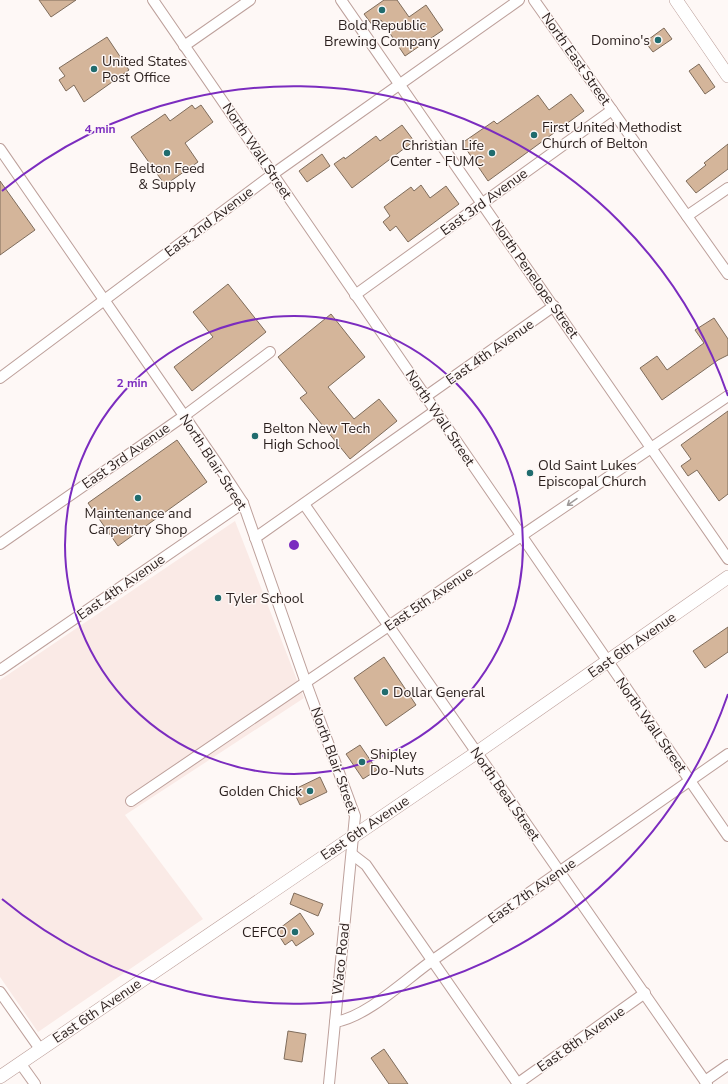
<svg xmlns="http://www.w3.org/2000/svg" width="728" height="1084" viewBox="0 0 728 1084" font-family="'Nunito Sans',sans-serif">
  <style>
    .built { fill: #faeae6 }
    .building { fill: #d4b59a; stroke: #7f6c5b }
    .lines { fill: none; stroke-linecap: round; stroke-linejoin: round }
    .minor-casing { stroke: #bda09b; stroke-width: 12 }
    .major-casing { stroke: #bda09b; stroke-width: 14 }
    .minor { stroke: #fff; stroke-width: 10 }
    .major { stroke: #fff; stroke-width: 13 }
    .oneway { stroke: #9f9a99 }
    .ring { fill: none; stroke: #7b2cbf; stroke-width: 2 }
    .poi-dot { fill: #206c6e; stroke: #fef8f6; stroke-width: 1.5 }
    .labels { text-anchor: middle; dominant-baseline: central; stroke-width: 3; stroke-linejoin: round; paint-order: stroke }
    .poi-label { font-size: 14px; fill: #291e1c; stroke: #fef8f6; text-anchor: start }
    .street-label { font-size: 14px; fill: #291e1c; stroke: #fef8f6 }
    .centre { fill: #7b2cbf; stroke: #fef8f6; stroke-width: 2 }
    .ring-label { font-size: 12px; text-anchor: middle; font-weight: bold; fill: #7b2cbf; stroke: #fef8f6; stroke-width: 3; stroke-linejoin: round; paint-order: stroke }
  </style>
  <rect width="100%" height="100%" fill="#fef8f6"/>
  <path class="built" d="M235,521L304,698L125,815L203,919L38,1032L0,977V680Z"/>
  <g class="building">
    <path d="M39,0H76L51,17Z"/>
    <path d="M384,0H397L409,17L426,5L443,30L405,56L381,20L373,26L364,14Z"/>
    <path d="M664,28L672,39L653,52L645,42Z"/>
    <path d="M107,37L129,70L84,102L74,85L66,91L59,80L65,76L59,68Z"/>
    <path d="M699,64L715,87L705,94L689,71Z"/>
    <path d="M571,94L584,111L488,181L462,143L494,121L497,124L538,95L549,110Z"/>
    <path d="M192,105L195,109L201,105L213,122L185,143L198,162L165,185L131,137L165,114L170,121Z"/>
    <path d="M402,125L414,141L352,188L334,164L344,157L345,159L376,136L380,141Z"/>
    <path d="M728,144V169L696,193L686,181L706,165L704,163Z"/>
    <path d="M322,154L330,166L307,182L299,171Z"/>
    <path d="M0,181L35,230L0,255Z"/>
    <path d="M421,185L430,198L446,186L459,204L408,242L396,226L390,231L383,222L390,216L384,207L411,187L414,191Z"/>
    <path d="M228,284L266,332L192,391L174,367L213,337L193,312Z"/>
    <path d="M331,314L365,357L328,387L354,419L379,399L397,421L350,459L300,398L307,393L278,357Z"/>
    <path d="M714,318L728,339V355L718,360L662,400L640,368L657,356L667,370L704,343L695,330Z"/>
    <path d="M728,411V494L719,501L697,470L688,476L681,466L691,459L681,445Z"/>
    <path d="M177,440L207,482L118,546L88,503Z"/>
    <path d="M728,627V652L705,668L693,651Z"/>
    <path d="M384,657L416,705L386,726L354,678Z"/>
    <path d="M360,745L377,770L363,779L346,754Z"/>
    <path d="M320,777L327,792L300,805L293,790Z"/>
    <path d="M294,893L323,904L318,916L290,904Z"/>
    <path d="M300,913L314,934L296,946L292,940L285,945L276,931Z"/>
    <path d="M288,1031L306,1034L302,1062L284,1059Z"/>
    <path d="M384,1049L408,1084H389L371,1058Z"/>
  </g>
  <g class="lines">
    <g class="minor-casing">
      <g id="minor">
        <path d="M153,0L728,836"/>
        <path d="M341,0L728,559"/>
        <path d="M534,0L728,274"/>
        <path d="M184,46L250,0"/>
        <path d="M0,149L216,462L243,503L306,683L355,816L329,1084"/>
        <path d="M687,216L728,188"/>
        <path d="M355,295L612,110"/>
        <path d="M0,378L273,174L519,0"/>
        <path d="M425,397L554,306"/>
        <path d="M304,504L707,1084"/>
        <path d="M255,538L435,411"/>
        <path d="M0,544L184,416L270,352"/>
        <path d="M0,670L243,503"/>
        <path d="M131,801C329,665 529,531 728,396"/>
        <path d="M353,855L366,865L518,1084"/>
        <path d="M0,992L40,1049"/>
        <path d="M335,1022C367,1017 406,979 433,960C531,891 629,822 728,754"/>
        <path d="M20,1063L35,1084"/>
        <path d="M705,1081L728,1065"/>
        <path d="M517,1084L645,993"/>
      </g>
    </g>
    <g class="major-casing">
      <g id="major">
        <path d="M676,0L728,76"/>
        <path d="M0,1077L476,753L728,577"/>
      </g>
    </g>
    <use href="#minor" class="minor"/>
    <use href="#major" class="major"/>
  </g>
  <defs><path id="oneway-shaft" d="M-6 0H5M1.5-3L5.5 0L1.5 3" fill="none" stroke-width="1.6" stroke-linecap="round" stroke-linejoin="round"/></defs>
  <use class="oneway" href="#oneway-shaft" transform="translate(572 502) rotate(145)"/>
  <g class="ring">
    <circle cx="294" cy="545" r="229"/>
    <path d="M728 694A459 459 0 0 1 2 899M2 191A459 459 0 0 1 728 396"/>
  </g>
  <g class="poi-dot">
    <circle cx="382" cy="10" r="4"/>
    <circle cx="658" cy="40" r="4"/>
    <circle cx="94" cy="69" r="4"/>
    <circle cx="534" cy="135" r="4"/>
    <circle cx="167" cy="153" r="4"/>
    <circle cx="492" cy="153" r="4"/>
    <circle cx="255" cy="436" r="4"/>
    <circle cx="530" cy="473" r="4"/>
    <circle cx="138" cy="498" r="4"/>
    <circle cx="218" cy="598" r="4"/>
    <circle cx="385" cy="692" r="4"/>
    <circle cx="362" cy="762" r="4"/>
    <circle cx="310" cy="791" r="4"/>
    <circle cx="295" cy="932" r="4"/>
  </g>
  <g class="labels">
    <g class="poi-label">
      <text x="382" y="25" text-anchor="middle">Bold Republic<tspan x="382" dy="16">Brewing Company</tspan></text>
      <text x="650" y="40" text-anchor="end">Domino's</text>
      <text x="102" y="61">United States<tspan x="102" dy="16">Post Office</tspan></text>
      <text x="542" y="127">First United Methodist<tspan x="542" dy="16">Church of Belton</tspan></text>
      <text x="484" y="145" text-anchor="end">Christian Life<tspan x="484" dy="16">Center - FUMC</tspan></text>
      <text x="167" y="168" text-anchor="middle">Belton Feed<tspan x="167" dy="16">&amp; Supply</tspan></text>
      <text x="263" y="428">Belton New Tech<tspan x="263" dy="16">High School</tspan></text>
      <text x="538" y="465">Old Saint Lukes<tspan x="538" dy="16">Episcopal Church</tspan></text>
      <text x="138" y="513" text-anchor="middle">Maintenance and<tspan x="138" dy="16">Carpentry Shop</tspan></text>
      <text x="226" y="598">Tyler School</text>
      <text x="393" y="692">Dollar General</text>
      <text x="370" y="754">Shipley<tspan x="370" dy="16">Do-Nuts</tspan></text>
      <text x="302" y="791" text-anchor="end">Golden Chick</text>
      <text x="287" y="932" text-anchor="end">CEFCO</text>
    </g>
    <g class="street-label">
      <text transform="translate(576 59) rotate(55)">North East Street</text>
      <text transform="translate(257 151) rotate(56)">North Wall Street</text>
      <text transform="translate(484 202) rotate(-36)">East 3rd Avenue</text>
      <text transform="translate(209 222) rotate(-37)">East 2nd Avenue</text>
      <text transform="translate(535 279) rotate(55)">North Penelope Street</text>
      <text transform="translate(490 352) rotate(-35)">East 4th Avenue</text>
      <text transform="translate(440 418) rotate(56)">North Wall Street</text>
      <text transform="translate(126 456) rotate(-35)">East 3rd Avenue</text>
      <text transform="translate(213 462) rotate(57)">North Blair Street</text>
      <text transform="translate(121 587) rotate(-35)">East 4th Avenue</text>
      <text transform="translate(429 599) rotate(-34)">East 5th Avenue</text>
      <text transform="translate(632 645) rotate(-35)">East 6th Avenue</text>
      <text transform="translate(651 725) rotate(55)">North Wall Street</text>
      <text transform="translate(334 760) rotate(70)">North Blair Street</text>
      <text transform="translate(505 794) rotate(55)">North Beal Street</text>
      <text transform="translate(365 828) rotate(-34)">East 6th Avenue</text>
      <text transform="translate(532 891) rotate(-35)">East 7th Avenue</text>
      <text transform="translate(341 959) rotate(-84)">Waco Road</text>
      <text transform="translate(97 1011) rotate(-34)">East 6th Avenue</text>
      <text transform="translate(581 1039) rotate(-35)">East 8th Avenue</text>
    </g>
  </g>
  <circle cx="294" cy="545" r="6" class="centre"/>
  <g class="ring-label">
    <text x="100" y="133">4 min</text>
    <text x="132" y="387">2 min</text>
  </g>
</svg>
